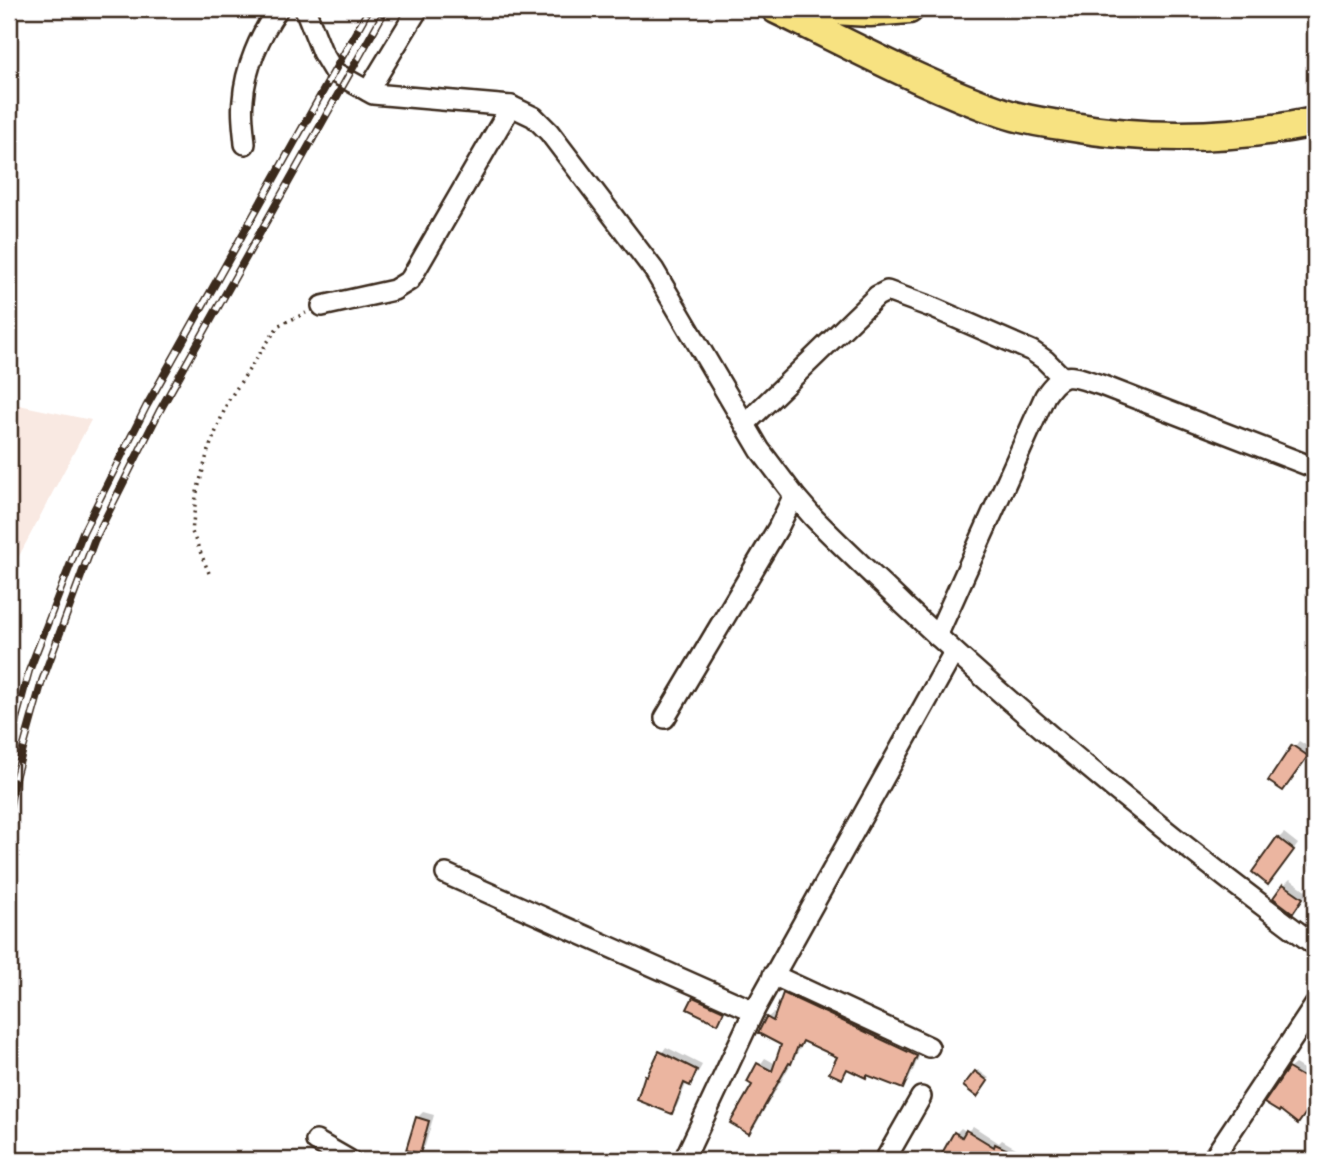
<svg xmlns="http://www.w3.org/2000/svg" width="1324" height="1169" viewBox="0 0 1324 1169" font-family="'Playpen Sans',sans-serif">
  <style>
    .built { fill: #f9e9e2 }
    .shadow { fill: #0003 }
    .building { fill: #ebb5a0; stroke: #3b2a1e; stroke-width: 2 }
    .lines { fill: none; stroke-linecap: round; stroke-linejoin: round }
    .minor-casing { stroke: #3b2a1e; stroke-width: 24 }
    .highway-casing { stroke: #3b2a1e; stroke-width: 33 }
    .path { stroke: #3b2a1e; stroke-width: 3.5; stroke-dasharray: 2 5; stroke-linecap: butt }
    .minor { stroke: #fff; stroke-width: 19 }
    .highway { stroke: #f7e281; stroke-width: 28 }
    .rail-casing { stroke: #3b2a1e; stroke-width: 8 }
    .rail { stroke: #fff; stroke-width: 5; stroke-dasharray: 16; stroke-linecap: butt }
  </style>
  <rect width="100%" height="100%" fill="#fff"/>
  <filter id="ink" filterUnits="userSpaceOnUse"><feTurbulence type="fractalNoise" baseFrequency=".0143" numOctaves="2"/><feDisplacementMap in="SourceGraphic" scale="14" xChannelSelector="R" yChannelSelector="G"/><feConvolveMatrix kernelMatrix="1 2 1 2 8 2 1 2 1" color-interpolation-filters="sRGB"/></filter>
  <g filter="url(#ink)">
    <path class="built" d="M9,403L91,420L9,575Z"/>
    <g class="shadow">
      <path d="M1299,741L1312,749L1283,789L1270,780Z"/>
      <path d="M1284,833L1298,844L1274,877L1279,838Z"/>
      <path d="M1315,852V868L1308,864Z"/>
      <path d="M1290,879L1308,892L1293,911L1284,885Z"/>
      <path d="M790,988L922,1050L908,1082L903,1087L848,1068L841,1077L840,1056L805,1040L755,1126L749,1132L754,1084L749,1081L765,1058L776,1064L784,1044L767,1018L773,1013L777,1015L785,994Z"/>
      <path d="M700,993L728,1005L717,1021L694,998Z"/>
      <path d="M666,1047L702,1065L695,1078L689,1084L687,1082L677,1106L672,1112L646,1076Z"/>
      <path d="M1295,1064L1315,1076V1099L1298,1121L1289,1069Z"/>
      <path d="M978,1070L989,1078L979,1092L966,1086Z"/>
      <path d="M423,1112L434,1115L425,1146L419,1152L417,1118Z"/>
      <path d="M973,1126L999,1143L1002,1140L1031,1157L1030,1160H988L969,1151L963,1160H939L956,1133L961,1128L967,1132Z"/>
      <path d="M473,1156L484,1160H469Z"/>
    </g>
    <g class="building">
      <path d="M1292,745L1308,756L1283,791L1268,781Z"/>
      <path d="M1277,837L1294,850L1268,885L1252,872Z"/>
      <path d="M1283,884L1303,898L1293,913L1273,898Z"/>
      <path d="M783,993L917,1056L903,1089L867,1075L866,1078L847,1069L842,1079L829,1073L837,1057L803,1041L800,1047L798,1046L791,1064L789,1063L749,1134L730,1123L752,1085L747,1082L757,1063L772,1071L781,1045L758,1033L766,1017L773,1021Z"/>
      <path d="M693,997L724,1011L718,1024L687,1009Z"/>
      <path d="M659,1051L697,1070L690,1086L684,1083L672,1114L637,1100L645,1075L647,1076Z"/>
      <path d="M1288,1068L1315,1084V1100L1298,1124L1280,1110L1279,1112L1264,1103Z"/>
      <path d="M975,1071L988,1081L977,1097L963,1086Z"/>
      <path d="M416,1117L429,1121L420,1154L406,1150Z"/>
      <path d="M966,1130L994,1147L995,1144L1008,1150L1006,1155L1014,1160H938L954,1132L962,1137Z"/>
    </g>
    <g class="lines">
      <g class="minor-casing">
        <g id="minor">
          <path d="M305,9L322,52L334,72L373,94L511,106L534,117L549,132L654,270L760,450L794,495L813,517C843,548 874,576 905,606C1035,728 1172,839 1315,945"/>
          <path d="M368,91L418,9"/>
          <path d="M245,144C244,130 241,114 243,100C245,68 260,35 278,9"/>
          <path d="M322,306L394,290L410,280L511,106"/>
          <path d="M745,424L877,296L887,291L931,307L1032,351L1045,360L1062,377"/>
          <path d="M937,636L1045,396C1064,368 1071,376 1101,385L1315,468"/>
          <path d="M665,718L778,528L794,495"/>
          <path d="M446,874L754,1011"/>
          <path d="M773,975L929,1047"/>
          <path d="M316,1141L349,1160"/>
          <path d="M684,1160L754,1011L954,652"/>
          <path d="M885,1160L921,1097"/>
          <path d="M1212,1160L1315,1005"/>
        </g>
      </g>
      <g class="highway-casing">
        <g id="highway">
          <path d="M776,9C851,45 926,86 1004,113C1024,120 1046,123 1067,126C1150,141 1232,139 1315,122"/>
          <path d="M815,9L870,12L909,9"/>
        </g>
      </g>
      <path class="path" d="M209,573L192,532L196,496L208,451L228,401L279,325L306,313"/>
      <use href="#minor" class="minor"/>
      <use href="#highway" class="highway"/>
      <g class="rail-casing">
        <g id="rail">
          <path d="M9,745L29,671L83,532L146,407L369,9"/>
          <path d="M9,810L15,778L42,681L94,541L159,412L386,9"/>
        </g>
      </g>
      <use href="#rail" class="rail"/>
    </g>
  </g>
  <rect width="1324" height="1169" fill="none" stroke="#fff" stroke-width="35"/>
  <rect x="18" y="18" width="1289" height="1134" fill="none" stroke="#3b2a1e" stroke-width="2.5" filter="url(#ink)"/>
</svg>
